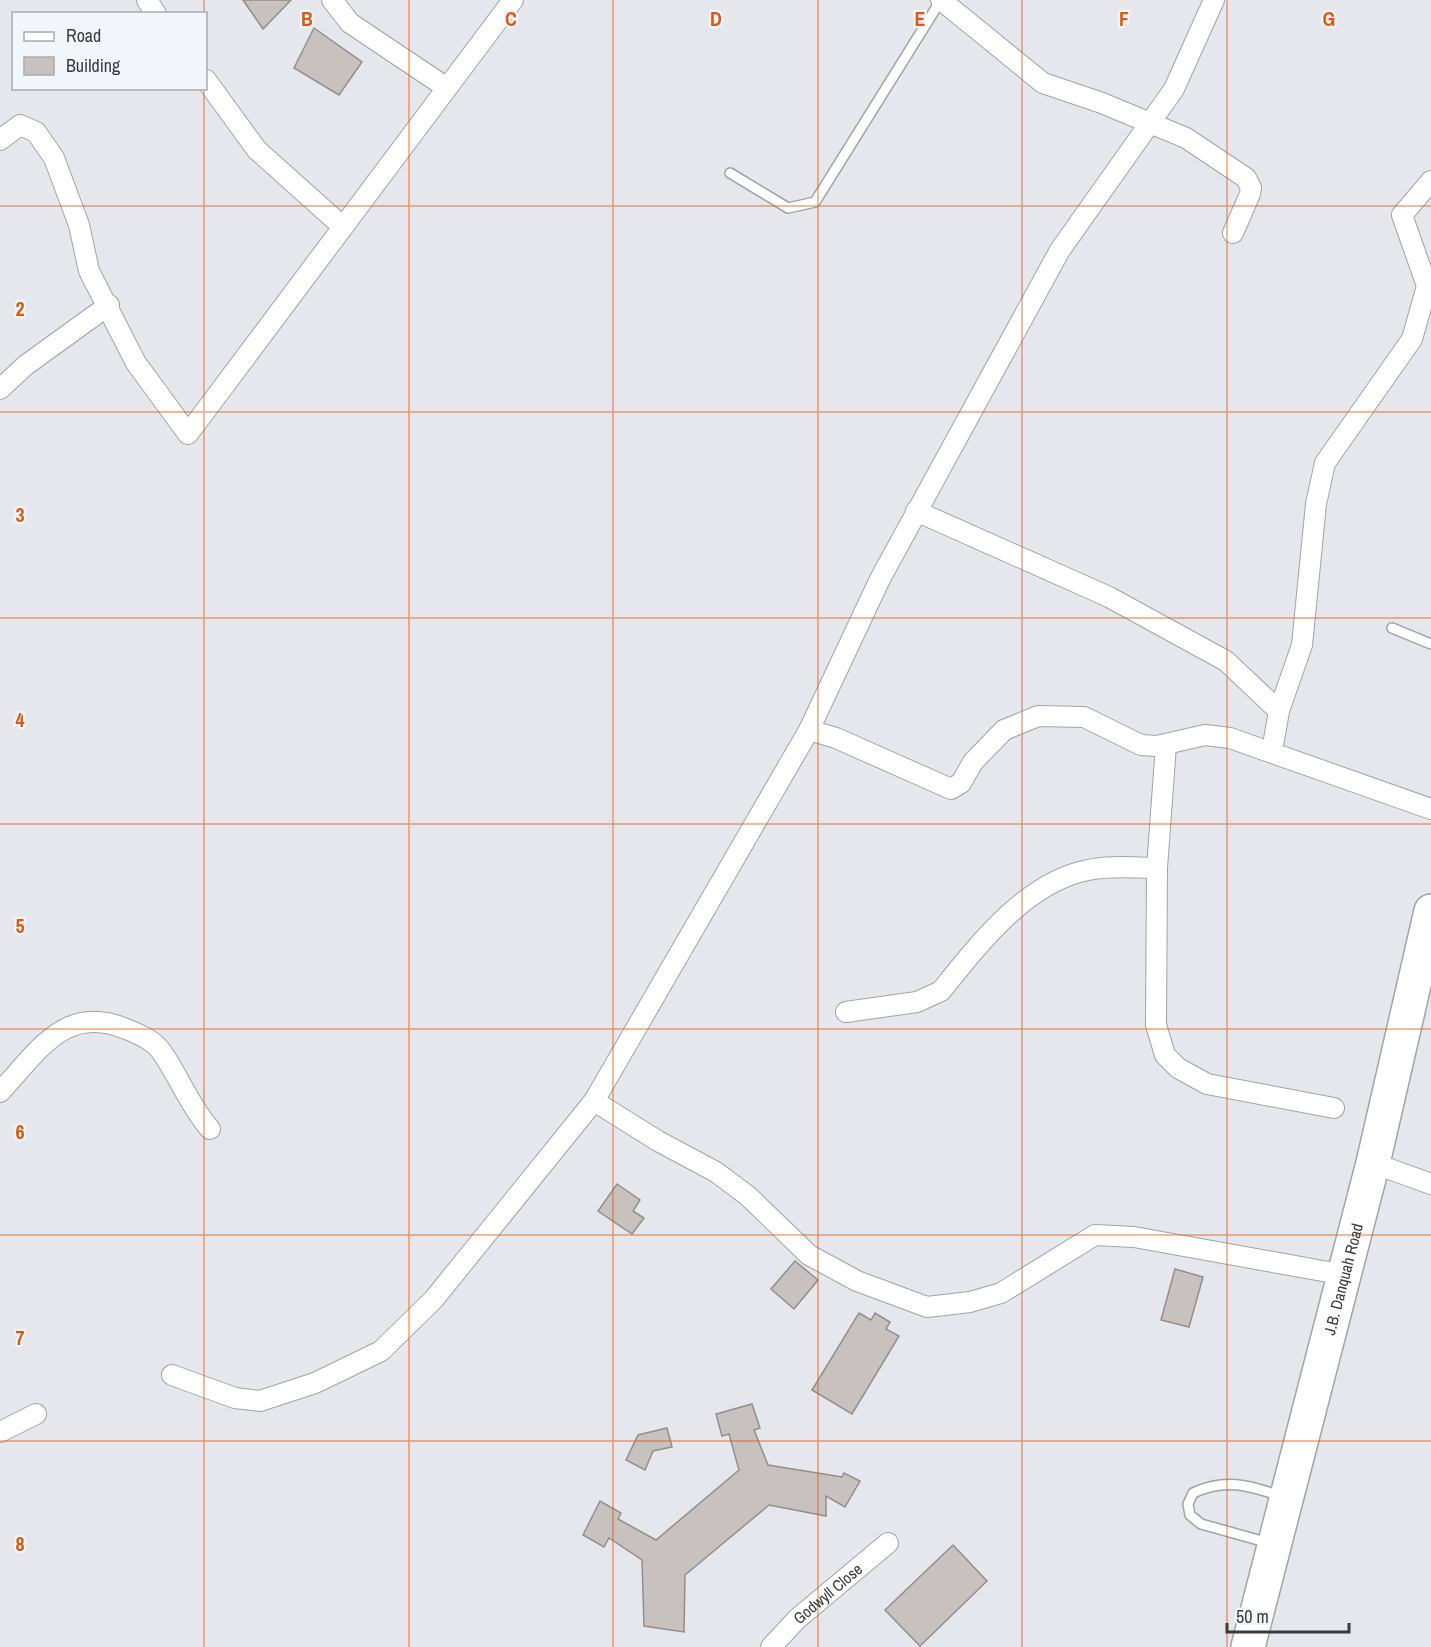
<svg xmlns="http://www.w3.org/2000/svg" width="1431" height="1647" viewBox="0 0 1431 1647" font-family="'Archivo Narrow',sans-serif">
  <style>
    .building { fill: #c7c1bf; stroke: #938e8c; stroke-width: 1.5 }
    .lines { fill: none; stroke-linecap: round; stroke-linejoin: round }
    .lane-casing { stroke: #a0a3a7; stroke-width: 12 }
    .street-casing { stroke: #a0a3a7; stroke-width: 22 }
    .highway-casing { stroke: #a0a3a7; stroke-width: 36 }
    .lane { stroke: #fff; stroke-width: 9 }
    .street { stroke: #fff; stroke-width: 20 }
    .highway { stroke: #fff; stroke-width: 33 }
    .grid { fill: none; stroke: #df580e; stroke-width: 1.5; stroke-opacity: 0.55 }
    .labels { text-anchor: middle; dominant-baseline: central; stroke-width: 4.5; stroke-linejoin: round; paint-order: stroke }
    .street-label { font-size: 16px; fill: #393b3c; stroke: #f2f5f9 }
    .grid-label { font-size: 20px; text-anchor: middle; font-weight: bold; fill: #df580e; stroke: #f2f5f9; stroke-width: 4.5; stroke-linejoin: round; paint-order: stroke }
  </style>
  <rect width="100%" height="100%" fill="#e5e7ec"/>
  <g class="building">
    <path d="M243,0H291L263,29Z"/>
    <path d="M314,28L362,62L339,95L294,68Z"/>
    <path d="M617,1184L640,1200L633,1211L644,1218L632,1234L598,1211Z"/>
    <path d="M795,1261L818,1280L794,1309L771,1289Z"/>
    <path d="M1175,1269L1203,1277L1189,1327L1161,1320Z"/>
    <path d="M859,1313L871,1320L875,1313L890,1322L886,1329L899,1336L852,1414L812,1390Z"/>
    <path d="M752,1404L760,1428L754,1430L768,1465L842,1477L844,1473L860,1481L845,1507L826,1496V1516L769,1505L685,1575L684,1632L644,1626L642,1560L609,1538L604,1547L583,1535L600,1501L621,1513L618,1519L656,1540L739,1470L729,1434L722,1436L716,1414Z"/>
    <path d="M667,1428L672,1447L653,1451L645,1470L626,1460L638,1435Z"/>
    <path d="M953,1545L987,1581L920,1646L885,1610Z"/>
  </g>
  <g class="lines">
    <g class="lane-casing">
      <g id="lane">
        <path d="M730,173L788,208L815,202L941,0"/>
        <path d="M1392,628L1431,644"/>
        <path d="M1269,1543L1201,1524L1190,1515L1188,1504L1193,1493C1225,1478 1248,1485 1281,1496"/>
      </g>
    </g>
    <g class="street-casing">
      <g id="street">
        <path d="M147,0L156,14"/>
        <path d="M332,0L350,23L447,88"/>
        <path d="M941,0L1043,83L1102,103L1186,138L1246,178L1251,188L1250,194L1233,233"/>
        <path d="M206,80L257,150L343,227"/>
        <path d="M0,140L20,125L36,132L54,158L79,225L89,271L136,363L188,434L513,0"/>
        <path d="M0,389L26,365L109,305"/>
        <path d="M916,511L1109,597L1226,661L1279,711"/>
        <path d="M809,730L836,738L951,789L961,783L973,762L1004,730L1038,716L1084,717L1141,745L1157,746L1205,735L1230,738L1431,809"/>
        <path d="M1166,745L1157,868L1156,1025L1165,1055L1178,1068L1207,1084L1334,1108"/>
        <path d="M1272,751L1279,711L1302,645L1316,504L1325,463L1412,339L1427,286L1402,215L1431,181"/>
        <path d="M846,1012L917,1002L941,991C978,945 1026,882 1088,870C1110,865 1135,868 1157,868"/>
        <path d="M0,1092C38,1052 65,1003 126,1029C139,1034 153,1040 161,1051C179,1076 189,1105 210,1129"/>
        <path d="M594,1101L658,1141L716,1172L748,1196L809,1255L857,1281L927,1307L970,1302L1001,1293L1095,1235L1134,1237L1345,1275"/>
        <path d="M1373,1163L1431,1184"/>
        <path d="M172,1375L235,1398L260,1401L315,1383L381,1351L434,1299L594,1101L809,730L880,579L1060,250L1174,89L1214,0"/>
        <path d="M0,1432L36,1414"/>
        <path id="s1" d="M771,1647L797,1619L888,1543"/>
      </g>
    </g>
    <g class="highway-casing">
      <g id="highway">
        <path id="s2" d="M1248,1647L1373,1163L1431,911"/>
      </g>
    </g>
    <use href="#lane" class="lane"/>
    <use href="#street" class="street"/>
    <use href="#highway" class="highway"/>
  </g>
  <path class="grid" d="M204,0V14M409,0V1647M613,0V1647M818,0V1647M1022,0V1647M1227,0V1647M204,88V1647M0,206H1431M0,412H1431M0,618H1431M0,824H1431M0,1029H1431M0,1235H1431M0,1441H1431"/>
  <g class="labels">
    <g class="street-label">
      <text stroke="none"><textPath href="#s2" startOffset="380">J.B. Danquah Road</textPath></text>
      <text stroke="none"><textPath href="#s1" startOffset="78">Godwyll Close</textPath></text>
    </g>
  </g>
  <g class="grid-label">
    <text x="307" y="26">B</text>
    <text x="511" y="26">C</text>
    <text x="716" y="26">D</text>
    <text x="920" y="26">E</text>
    <text x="1124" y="26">F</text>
    <text x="1329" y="26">G</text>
    <text x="20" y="316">2</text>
    <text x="20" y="522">3</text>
    <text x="20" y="727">4</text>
    <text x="20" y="933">5</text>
    <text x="20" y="1139">6</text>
    <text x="20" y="1345">7</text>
    <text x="20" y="1551">8</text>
  </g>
  <rect x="12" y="12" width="195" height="78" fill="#f2f5f9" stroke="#a8abad" stroke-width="1.5"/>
  <rect x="24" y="32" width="30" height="9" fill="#ffffff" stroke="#a8abad" stroke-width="1.5"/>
  <text x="66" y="42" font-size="18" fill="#393b3c">Road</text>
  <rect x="24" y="57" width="30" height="18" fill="#c7c1bf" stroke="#a8abad" stroke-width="1.5"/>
  <text x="66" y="72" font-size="18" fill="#393b3c">Building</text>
  <path d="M1227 1623v9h122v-9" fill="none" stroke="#393b3c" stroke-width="3"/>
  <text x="1236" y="1623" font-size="18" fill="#393b3c" stroke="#f2f5f9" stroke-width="4.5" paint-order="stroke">50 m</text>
</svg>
